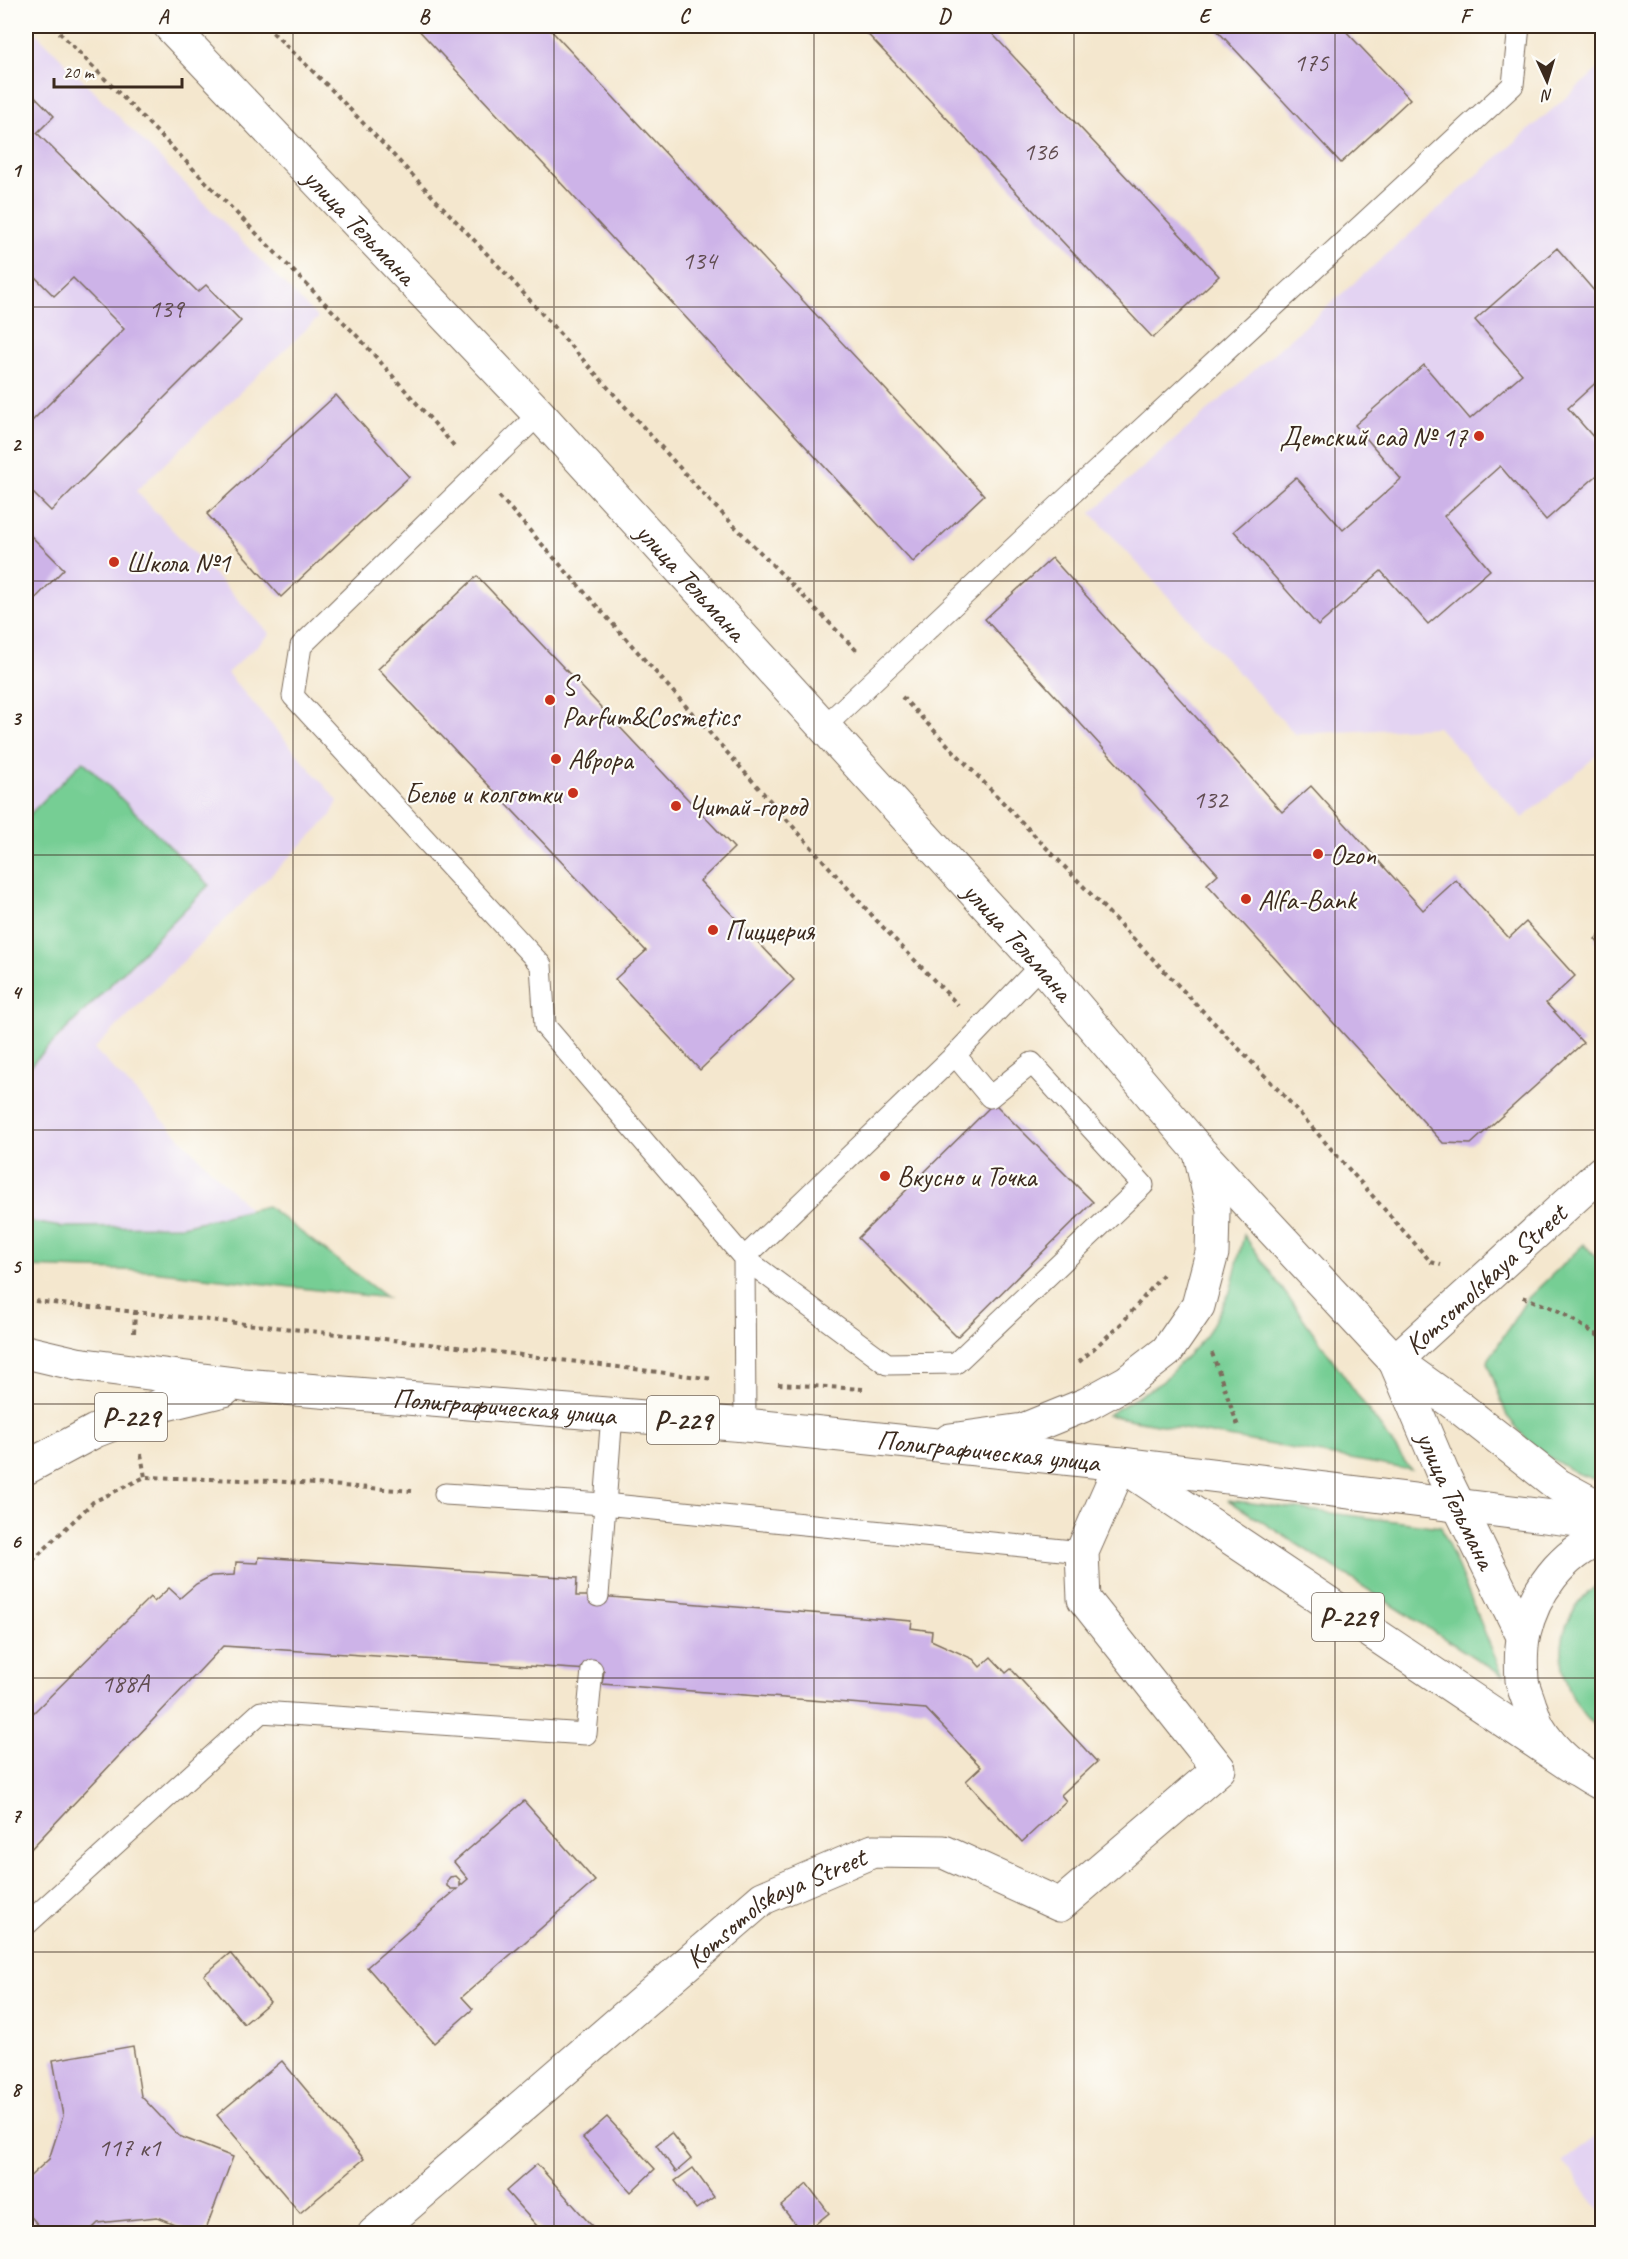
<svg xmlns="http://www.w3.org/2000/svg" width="1628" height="2259" viewBox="0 0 1628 2259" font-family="Caveat,sans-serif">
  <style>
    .built { fill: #e3d3f2 }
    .green { fill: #76ce94; stroke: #587c59; stroke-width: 1.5 }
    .building { fill: #cdb3e8 }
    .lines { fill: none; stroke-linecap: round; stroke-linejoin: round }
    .service-casing { stroke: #7c6c5c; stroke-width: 23 }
    .minor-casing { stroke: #7c6c5c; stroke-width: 35 }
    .tertiary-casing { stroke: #7c6c5c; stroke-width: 35 }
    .primary-casing { stroke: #7c6c5c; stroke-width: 35 }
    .path { stroke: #7c6c5c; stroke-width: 4; stroke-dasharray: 4.5 4.5; stroke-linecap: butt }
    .service { stroke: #fff; stroke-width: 21 }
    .minor { stroke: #fff; stroke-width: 33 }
    .tertiary { stroke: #fff; stroke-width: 33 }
    .primary { stroke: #fff; stroke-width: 33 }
    .grid { fill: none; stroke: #3b2a1e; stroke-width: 1.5; stroke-opacity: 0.55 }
    .poi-dot { fill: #c8321e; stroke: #fdfcf7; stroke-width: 2 }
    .labels { text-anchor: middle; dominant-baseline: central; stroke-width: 4.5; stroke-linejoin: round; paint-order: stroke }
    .number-label { font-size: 26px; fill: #604c50 }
    .shield { fill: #fdfcf7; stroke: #75695f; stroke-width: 1.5 }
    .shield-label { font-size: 27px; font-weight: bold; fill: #3b2a1e }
    .street-label { font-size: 28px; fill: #3b2a1e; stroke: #fdfcf7 }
    .poi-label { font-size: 28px; fill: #3b2a1e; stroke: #fdfcf7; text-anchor: start }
    .neatline { fill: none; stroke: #3b2a1e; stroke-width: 2 }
    .grid-label { font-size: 20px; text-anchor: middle; font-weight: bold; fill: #3b2a1e }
  </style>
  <rect width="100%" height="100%" fill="#fdfcf7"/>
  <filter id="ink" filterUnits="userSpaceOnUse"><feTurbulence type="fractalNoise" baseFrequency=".0167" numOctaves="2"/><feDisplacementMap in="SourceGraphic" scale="12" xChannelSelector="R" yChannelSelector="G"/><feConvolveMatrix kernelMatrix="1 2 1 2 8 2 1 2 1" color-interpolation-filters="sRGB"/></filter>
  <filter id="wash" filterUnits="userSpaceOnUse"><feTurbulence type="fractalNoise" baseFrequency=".008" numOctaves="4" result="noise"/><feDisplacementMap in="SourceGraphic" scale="24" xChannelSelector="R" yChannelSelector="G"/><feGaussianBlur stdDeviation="1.35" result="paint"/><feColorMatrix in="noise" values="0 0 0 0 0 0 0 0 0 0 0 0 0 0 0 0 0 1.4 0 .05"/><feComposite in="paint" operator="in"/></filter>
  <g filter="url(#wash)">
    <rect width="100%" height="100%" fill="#f4e7ce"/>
    <g class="built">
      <path d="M26,26H29L318,318L136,491L270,634L227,673L338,801L330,817L94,1049L250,1210L182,1226L61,1227L26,1221Z"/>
      <path d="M1602,66V751L1523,818L1438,727L1295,734L1091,513Z"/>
      <path d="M1602,2132V2212L1563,2161Z"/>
    </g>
    <g class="green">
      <path d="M83,761L209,885L26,1070V818Z"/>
      <path d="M267,1206L387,1298L152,1271L26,1267V1221L61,1227L182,1226Z"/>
      <path d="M1244,1235L1411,1470L1107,1415L1162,1382L1206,1336L1230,1292Z"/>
      <path d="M1584,1244L1602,1264V1482L1576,1473L1535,1449L1507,1416L1487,1362L1527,1299Z"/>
      <path d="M1228,1500L1441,1527L1503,1676Z"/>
      <path d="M1602,1582V1732C1552,1694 1545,1618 1602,1582Z"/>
    </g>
    <g id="blocks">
      <g class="building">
        <path d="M415,26H547L984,495L913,562Z"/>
        <path d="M860,26H985L1219,276L1153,338Z"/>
        <path d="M1213,26H1341L1410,99L1341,163Z"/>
        <path d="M26,87L54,116L37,133L198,292L206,285L241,321L51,511L26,486V427L124,329L73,278L54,296L26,268Z"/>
        <path d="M1557,248L1602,300V377L1568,408L1602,447V471L1546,520L1500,466L1444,516L1490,570L1428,624L1381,571L1318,626L1234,531L1296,477L1343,530L1401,479L1355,425L1424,365L1470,419L1522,374L1475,320Z"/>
        <path d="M336,395L409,477L281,597L207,514Z"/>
        <path d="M26,531L64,569L26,608Z"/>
        <path d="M1052,558L1282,812L1311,786L1423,910L1456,880L1509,938L1526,922L1575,976L1546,1003L1583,1043L1471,1144L1443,1143L1207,884L1218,874L985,619Z"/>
        <path d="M477,576L734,848L700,881L794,980L700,1070L615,979L646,951L378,669Z"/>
        <path d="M1602,932V948L1595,939Z"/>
        <path d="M994,1103L1093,1202L957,1337L858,1238Z"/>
        <path d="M259,1557L577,1578L576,1596H598L912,1621L911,1628L932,1631L931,1640L973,1659L980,1667L991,1657L1006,1673L1011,1669L1097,1762L1061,1795L1066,1801L1022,1842L966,1781L981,1767L926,1709L602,1684L604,1671L223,1646L26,1854V1720L150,1597L154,1602L169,1588L180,1598L196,1584L211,1576L235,1575L236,1562L258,1563Z"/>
        <path d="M524,1801L595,1881L462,1997L473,2009L434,2043L367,1967L457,1889H451L447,1886V1881L450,1877L456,1876L460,1880V1886L468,1879L454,1862Z"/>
        <path d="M230,1953L270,2002L244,2024L204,1975Z"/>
        <path d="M133,2046L141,2096L179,2136L233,2157L204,2234H199L157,2217L98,2223L87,2234H46L26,2211V2180L49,2159L63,2116L53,2060Z"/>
        <path d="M282,2061L364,2159L300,2213L217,2115Z"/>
        <path d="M607,2117L655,2169L631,2192L583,2138Z"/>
        <path d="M671,2133L691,2159L676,2172L656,2145Z"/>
        <path d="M537,2164L599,2234H544L506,2191Z"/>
        <path d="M693,2168L714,2197L696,2209L675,2181Z"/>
        <path d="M807,2184L829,2213L803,2234L781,2206Z"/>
      </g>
    </g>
  </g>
  <g filter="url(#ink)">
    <use href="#blocks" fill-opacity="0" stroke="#7c6c5c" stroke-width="1.5"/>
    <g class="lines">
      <g class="service-casing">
        <g id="service">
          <path d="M539,414L301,646L293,696L541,965L545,1026L744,1258L745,1425"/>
          <path d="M824,727L1052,512L1513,85L1519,26"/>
          <path d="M955,1055L990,1097L1032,1063L1143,1185L956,1363L887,1364L744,1258L955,1055L1041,965"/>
          <path d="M445,1494L604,1504L1082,1552"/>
          <path d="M598,1596L612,1414"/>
          <path d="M26,1925L261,1712L586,1734L592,1670"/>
        </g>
      </g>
      <g class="minor-casing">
        <g id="minor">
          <path id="s1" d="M1395,1361L1602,1172"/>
          <path id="s2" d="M374,2234L763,1898L873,1851L944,1852L1060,1905L1219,1769L1084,1599L1082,1552L1121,1464"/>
        </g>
      </g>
      <g class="tertiary-casing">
        <g id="tertiary">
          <path id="s3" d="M170,26L539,414L1041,965L1200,1152L1395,1361L1459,1407L1558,1485L1602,1509"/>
          <path id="s4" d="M1395,1361L1442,1472L1523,1636"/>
          <path d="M950,1440L1023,1430L1087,1404L1127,1382L1167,1351L1198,1306L1212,1253L1213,1211L1200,1153"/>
        </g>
      </g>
      <g class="primary-casing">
        <g id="primary">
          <path id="s5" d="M26,1352L77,1364L243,1385L745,1425L1121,1464L1602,1523"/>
          <path d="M26,1468L95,1431L162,1405L224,1390"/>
          <path d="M1128,1469L1576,1769"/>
          <path d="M1602,1539C1562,1552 1533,1594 1524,1634C1521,1647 1521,1666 1522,1680C1523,1688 1528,1698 1530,1706C1533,1713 1535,1721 1538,1727C1554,1754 1576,1770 1602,1784"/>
        </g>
      </g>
      <g class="path">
        <path d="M53,26L361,340L456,448"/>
        <path d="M266,26L328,86L508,276L706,497L857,651"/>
        <path d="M499,496L877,921L958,1005"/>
        <path d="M902,697L1287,1099L1431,1262L1441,1265"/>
        <path d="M1523,1297L1557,1310L1602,1338"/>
        <path d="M26,1300L457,1347L714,1379"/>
        <path d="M134,1333L135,1312"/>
        <path d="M1212,1353L1239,1429"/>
        <path d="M1079,1362L1122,1323L1165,1272"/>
        <path d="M778,1384L863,1389"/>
        <path d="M141,1454L145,1477"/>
        <path d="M26,1567L93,1502L145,1477L273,1481L412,1491"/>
      </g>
      <use href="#service" class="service"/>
      <use href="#minor" class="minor"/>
      <use href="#tertiary" class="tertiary"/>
      <use href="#primary" class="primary"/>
    </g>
  </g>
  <path class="grid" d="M293,26V2234M554,26V2234M814,26V2234M1074,26V2234M1335,26V2234M26,307H1602M26,581H1602M26,855H1602M26,1130H1602M26,1404H1602M26,1678H1602M26,1952H1602"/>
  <g class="poi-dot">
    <circle cx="1479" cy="436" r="6"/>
    <circle cx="114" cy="562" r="6"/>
    <circle cx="550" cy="700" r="6"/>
    <circle cx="556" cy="759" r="6"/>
    <circle cx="573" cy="793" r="6"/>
    <circle cx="676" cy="806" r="6"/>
    <circle cx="1318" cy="854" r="6"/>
    <circle cx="1246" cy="899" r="6"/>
    <circle cx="713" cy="930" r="6"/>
    <circle cx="885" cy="1176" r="6"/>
  </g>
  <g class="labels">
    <g class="number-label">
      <text x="1311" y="62">175</text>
      <text x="1040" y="151">136</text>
      <text x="699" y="260">134</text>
      <text x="166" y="308">139</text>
      <text x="1210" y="799">132</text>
      <text x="125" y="1683">188А</text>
      <text x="129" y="2147">117 к1</text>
    </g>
    <g class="shield">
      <rect x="95" y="1393" width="72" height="48" rx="4.5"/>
      <rect x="647" y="1396" width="72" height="48" rx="4.5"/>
      <rect x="1312" y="1593" width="72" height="48" rx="4.5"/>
    </g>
    <g class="shield-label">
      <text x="131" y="1417">Р-229</text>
      <text x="683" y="1420">Р-229</text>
      <text x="1348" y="1617">Р-229</text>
    </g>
    <g class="street-label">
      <text stroke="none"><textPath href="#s3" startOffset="276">улица Тельмана</textPath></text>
      <text stroke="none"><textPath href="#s3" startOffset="762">улица Тельмана</textPath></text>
      <text stroke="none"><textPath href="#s3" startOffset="1248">улица Тельмана</textPath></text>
      <text stroke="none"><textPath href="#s1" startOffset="122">Komsomolskaya Street</textPath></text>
      <text stroke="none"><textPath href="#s5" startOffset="482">Полиграфическая улица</textPath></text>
      <text stroke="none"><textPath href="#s5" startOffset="968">Полиграфическая улица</textPath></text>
      <text stroke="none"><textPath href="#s4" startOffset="152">улица Тельмана</textPath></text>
      <text stroke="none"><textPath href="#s2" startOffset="520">Komsomolskaya Street</textPath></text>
    </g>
    <g class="poi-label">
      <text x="1467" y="436" text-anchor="end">Детский сад № 17</text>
      <text x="126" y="562">Школа №1</text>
      <text x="562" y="684">S<tspan x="562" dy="32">Parfum&amp;Cosmetics</tspan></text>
      <text x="568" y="759">Аврора</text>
      <text x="561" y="793" text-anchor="end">Белье и колготки</text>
      <text x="688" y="806">Читай-город</text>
      <text x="1330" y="854">Ozon</text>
      <text x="1258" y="899">Alfa-Bank</text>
      <text x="725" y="930">Пиццерия</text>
      <text x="897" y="1176">Вкусно и Точка</text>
    </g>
  </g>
  <rect width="1628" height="2259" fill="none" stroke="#fdfcf7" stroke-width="66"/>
  <g transform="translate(1547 81) rotate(176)" stroke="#fdfcf7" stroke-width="4.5" paint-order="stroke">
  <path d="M0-4.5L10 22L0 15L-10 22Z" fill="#3b2a1e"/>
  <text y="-9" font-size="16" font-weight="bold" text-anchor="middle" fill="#3b2a1e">N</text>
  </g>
  <path d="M54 78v9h128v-9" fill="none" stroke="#3b2a1e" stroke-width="3"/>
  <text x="63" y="78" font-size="18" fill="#3b2a1e" stroke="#fdfcf7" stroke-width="4.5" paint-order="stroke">20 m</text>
  <rect x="33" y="33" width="1562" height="2193" class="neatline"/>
  <g class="grid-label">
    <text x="163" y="23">A</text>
    <text x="424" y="23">B</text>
    <text x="684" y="23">C</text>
    <text x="944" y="23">D</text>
    <text x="1204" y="23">E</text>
    <text x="1465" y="23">F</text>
    <text x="16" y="177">1</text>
    <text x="16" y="451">2</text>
    <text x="16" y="725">3</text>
    <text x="16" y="999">4</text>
    <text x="16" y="1273">5</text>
    <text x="16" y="1548">6</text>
    <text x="16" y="1822">7</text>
    <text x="16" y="2096">8</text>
  </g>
</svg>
